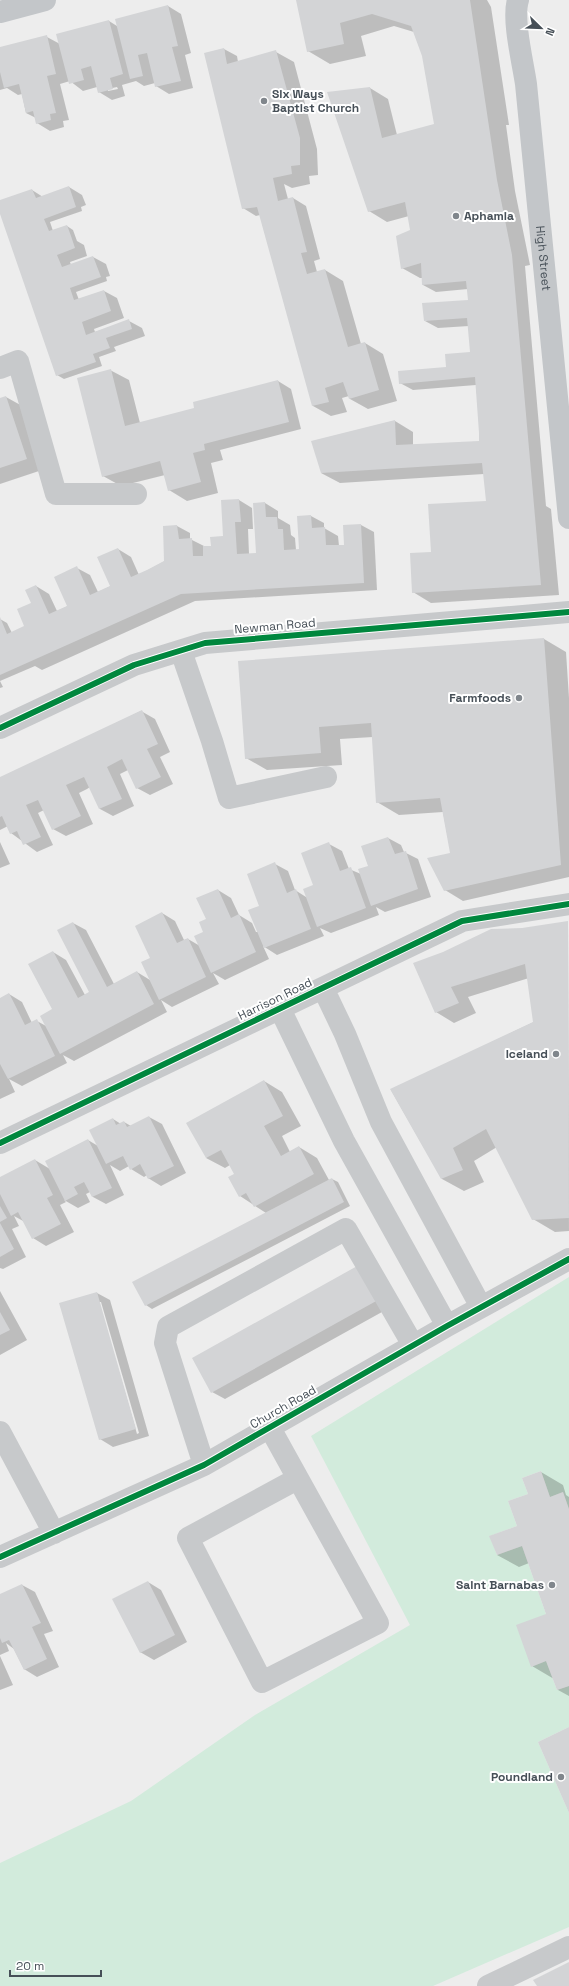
<svg xmlns="http://www.w3.org/2000/svg" width="569" height="1986" viewBox="0 0 569 1986" font-family="'Space Grotesk',sans-serif">
<style>
.green{fill:#d2ebdc}
.shadow{fill:#0003;fill-rule:evenodd}
.building{fill:#d3d4d6}
.lines{fill:none;stroke-linecap:round;stroke-linejoin:round}
.minor{stroke:#c7c9cb;stroke-width:22}
.major{stroke:#c3c6c9;stroke-width:22}
.cycleway-casing{stroke:#fff;stroke-width:8}
.cycleway{stroke:#00873e;stroke-width:6}
.poi-dot{fill:#80868c;stroke:#fff;stroke-width:1.5}
.labels{text-anchor:middle;stroke-width:4;stroke-linejoin:round;paint-order:stroke}
.poi-label{font-size:12px;font-weight:bold;fill:#464f57;stroke:#fff;text-anchor:end}
.street-label{font-size:12px;fill:#464f57;stroke:#fff}
</style>
<rect width="100%" height="100%" fill="#ededed"/>
<path class="green" d="M569,1277V1509L563,1492L550,1497L541,1471L522,1478L528,1494L508,1501L517,1526L490,1536L497,1555L522,1546L546,1614L531,1667L546,1661L557,1690L569,1686V1727L538,1742L569,1813V1927L433,1986H0V1863L131,1801L255,1715L410,1625L311,1436Z"/>
<path class="shadow" d="M297,0H487L491,7L509,125H506L515,191L530,265L525,266L546,506L551,509L559,595L431,603L413,592L432,553L487,501L484,474L340,483L321,473L395,421L413,432V445L482,444L476,385L413,390L400,383L447,368L471,353L469,326L438,328L425,321L469,301L468,289L436,292L423,285V278H420L402,268L411,230L409,216L387,222L369,211L370,88L388,99L397,135L437,126L423,56L414,32L394,26L361,36L366,56L330,64L308,51Z
M168,6L181,14L191,53L185,55L193,88L169,94L156,86L155,83L144,86L136,81L122,85L125,96L112,100L99,92L97,87L83,91L70,81L60,84L69,120L63,121L64,127L50,131L37,123L36,118L26,113L22,94L18,95L7,88L0,90V48L47,37L60,44L109,21L117,26ZM117,87L118,89L108,91V89Z
M224,49L237,56L238,62L276,52L294,62L317,149L318,175L309,176L310,184L292,188L284,184L288,199L293,198L306,206L320,259L314,261L317,272L325,270L343,281L361,344L365,343L383,354L397,401L368,409L350,399L349,396L342,398L347,412L331,416L313,406L260,215L256,216L243,208Z
M69,187L82,195L86,205L81,207L82,211L50,222L53,231L67,226L73,230L77,241L84,245L87,256L70,262L71,265L93,257L106,264L110,276L106,277L107,281L76,292L79,300L104,291L117,298L124,318L94,329L95,332L129,321L142,328L145,336L114,347L116,351L99,357L102,366L64,379L57,375L0,211V202L32,190L43,197Z
M110,370L129,380L140,423L194,409L278,381L291,389L301,429L220,450L223,460L211,463L218,493L187,501L169,490L165,475L121,486L103,476Z
M6,397L24,407L45,469L0,484V399Z
M239,500L252,508L253,529H248L249,554H257L265,503L278,511V518L290,525L291,535L295,538L296,550H300L311,516L324,523V528L338,536L339,546H345L361,525L374,532L377,590L195,601L42,670L35,666L0,681L3,687L0,688V619L7,623L12,633L26,627L36,586L49,594L57,611L68,606L77,568L90,575L98,592L111,586L118,549L131,557L139,575L165,561L177,526L190,533V539L204,546L212,547L224,537Z
M544,639L566,652L569,698V877L463,901L445,890L451,854L443,812L399,815L377,802L373,737L340,739L342,765L267,770L246,758L239,662Z
M141,711L155,719L170,752L160,757L173,784L150,795L137,788L128,770L120,774L134,806L113,816L100,809L90,787L87,789L79,793L93,824L66,836L53,829L44,810L38,813L53,845L37,852L11,833L8,826L0,830V779Z
M388,838L401,845L404,852L418,859L431,897L385,912L376,907L379,915L331,933L320,928L324,936L277,955L263,946L269,959L225,980L213,973L219,984L172,1007L161,1000L167,1012L74,1061L63,1055L67,1063L22,1086L9,1079L15,1092L0,1099V999L9,994L22,1002L32,1023L37,1021L46,1026L53,1010V952L66,960L85,995L90,992L73,923L86,930L114,984L137,972L150,980L151,958L162,913L175,921L184,940L188,939L200,946L218,890L231,898L239,915L252,923L256,932H258L261,907L275,864L288,871L295,890L306,897L314,886L329,844L342,851L349,869L361,874L369,866Z
M0,842L10,864L0,868Z
M568,922L569,1231L555,1232L533,1219L497,1147L474,1161L484,1182L464,1191L442,1179L391,1090L534,1022L529,978L468,997L476,1013L454,1023L436,1012L414,964L523,929Z
M264,1081L282,1092L301,1126L282,1136L290,1152L299,1147L317,1158L329,1180L332,1179L338,1182L350,1206L152,1309L146,1305L266,1213L240,1196L235,1174L230,1165L225,1168L206,1158Z
M149,1117L162,1124L186,1173L161,1186L148,1178L147,1175L144,1177L131,1169L129,1166L120,1171L110,1165L124,1195L106,1204L93,1197L90,1192L86,1194L90,1202L78,1208L64,1200L66,1202L60,1205L74,1232L46,1246L33,1238L25,1222L14,1216L19,1226L12,1229L26,1257L3,1269L0,1268V1178L35,1160L50,1169L88,1140L98,1146L113,1119L121,1124L124,1122L131,1126Z
M359,1266L391,1307L225,1399L212,1392Z
M0,1291L27,1340L0,1355Z
M97,1293L110,1300L149,1436L113,1447L100,1439ZM99,1302H101L139,1433L137,1434Z
M541,1472L563,1485L566,1495L569,1497V1696L558,1690L554,1679L532,1666L547,1615L529,1563L519,1567L497,1555L518,1527L529,1495Z
M148,1582L161,1590L187,1642L154,1660L140,1652Z
M22,1585L35,1592L53,1631L44,1634L59,1667L37,1677L24,1669L14,1649L6,1643L9,1651L0,1655V1595Z
M0,1656L13,1685L0,1690Z"/>
<path class="building" d="M296,0H470L497,180L512,255L541,585L412,593L410,553L431,552L428,504L486,501L482,463L321,473L311,441L395,420L396,445L479,441V433L475,377L399,384L398,371L446,367L445,354L470,352L467,318L424,321L422,303L468,300L466,281L422,285L421,263L401,269L396,236L410,230L405,202L368,212L327,92L370,87L382,138L434,124L422,56L411,26L372,14L340,23L344,44L307,52Z
M168,5L178,46L172,47L181,81L155,87L147,53L138,55L143,76L130,79L115,19Z
M109,20L123,74L110,78L113,89L98,93L91,66L81,69L84,80L69,84L56,34Z
M47,35L56,74L47,76L56,113L50,114L51,120L36,124L33,111L26,113L19,84L4,88L0,72V47Z
M224,48L227,64L276,50L300,138V165L291,166L292,174L273,178L278,201L293,197L307,252L301,253L307,274L325,269L348,347L365,342L379,390L349,399L343,382L325,388L329,402L312,406L257,207L242,209L204,53Z
M69,186L76,207L44,219L49,231L67,225L71,236L75,248L57,255L62,267L93,256L101,277L70,288L74,300L104,290L111,311L82,322L86,335L129,319L132,329L106,338L110,348L93,354L96,362L56,376L0,214V200L32,189L36,198Z
M111,369L125,426L194,408L193,402L278,380L289,422L204,444L205,450L193,453L201,482L168,491L160,461L102,477L77,378Z
M6,396L27,459L0,468V398Z
M239,499L241,522H235L237,554L256,553L253,503L265,502L266,517H277L278,529H283L284,550L299,549L297,516L311,515L312,528L325,527L326,545H344L343,525L361,524L364,583L181,594L0,675V617L7,634L24,626L17,609L31,603L25,590L36,585L49,614L67,606L54,577L77,566L90,595L110,586L97,557L118,548L131,577L147,570L164,561L163,526L177,525L179,539L192,538L193,556H203V546H211L210,537L223,536L221,500Z
M544,638L561,865L444,891L427,858L450,853L440,798L376,803L371,723L319,727L321,753L245,759L238,661Z
M142,710L158,744L147,749L161,777L136,789L122,759L107,767L122,799L99,809L84,777L66,785L81,816L52,830L38,800L26,805L41,837L23,845L17,831L10,834L2,816L0,817V777Z
M388,837L395,854L406,851L418,889L371,906L358,869L368,866L361,846Z
M329,842L340,871L351,867L366,908L317,927L303,889L313,885L301,853Z
M275,862L287,893L296,889L311,929L264,948L248,910L259,906L247,874Z
M218,889L231,918L239,914L256,952L211,973L194,936L203,932L199,922L206,919L196,898Z
M162,912L177,943L188,938L206,977L159,1000L141,962L150,958L135,926Z
M568,921L569,1218L532,1220L486,1129L453,1148L463,1170L441,1179L390,1089L533,1022L525,964L451,987L459,1003L435,1013L413,963L443,952L491,929L522,928Z
M73,922L107,987L137,971L154,1004L60,1054L40,1016L52,1009L28,964L53,951L78,998L89,992L57,930Z
M9,993L25,1025L37,1019L55,1056L8,1079L0,1064V998Z
M264,1080L283,1116L264,1126L281,1156L299,1146L314,1174L254,1207L246,1193L239,1197L228,1177L234,1174L221,1150L206,1158L186,1123Z
M149,1116L174,1166L148,1179L140,1164L130,1170L123,1156L106,1164L89,1130L113,1118L116,1125L124,1121L127,1127Z
M88,1139L112,1188L92,1197L84,1182L74,1187L78,1194L65,1201L45,1161Z
M35,1159L53,1195L47,1198L61,1224L32,1239L18,1212L11,1216L0,1194V1177Z
M332,1178L344,1202L145,1306L132,1282Z
M0,1206L7,1218L0,1222Z
M0,1223L14,1249L0,1257Z
M359,1265L378,1300L211,1393L192,1358Z
M97,1292L136,1429L99,1440L59,1303Z
M0,1312L10,1330L0,1335Z
M541,1471L550,1497L563,1492L569,1509V1686L557,1690L546,1661L531,1667L516,1625L546,1614L522,1546L497,1555L489,1536L517,1526L508,1501L528,1494L522,1478Z
M148,1581L175,1635L140,1653L112,1599Z
M22,1584L41,1623L32,1627L47,1659L24,1670L9,1640L2,1643L0,1638V1594Z
M569,1727V1813L538,1742Z
M569,1962V1986H537L533,1980Z"/>
<g class="lines">
<path class="minor" d="M0,368L18,361L56,494H136
M181,651L212,741L229,798L326,777
M0,728L134,665L205,643L569,612
M323,988L345,1034L381,1122L481,1307
M280,1009L344,1141L447,1326
M0,1143L462,921L569,904
M270,1428L378,1623L262,1682L188,1538L297,1479
M0,1432L54,1533
M204,1465L165,1343L168,1327L346,1229L413,1345
M0,1557L204,1465L447,1326L569,1259
M488,1986L569,1947"/>
<g class="major">
<path id="s1" d="M518,0C512,19 523,63 526,84L569,518"/>
<path d="M0,12L45,0"/>
</g>
<defs>
<path id="cycleway" d="M0,728L134,665L205,643L569,612
M0,1143L462,921L569,904
M0,1557L204,1465L447,1326L569,1259"/>
</defs>
<use href="#cycleway" class="cycleway-casing"/>
<use href="#cycleway" class="cycleway"/>
</g>
<g class="poi-dot">
<circle cx="264" cy="101" r="4"/>
<circle cx="456" cy="216" r="4"/>
<circle cx="519" cy="698" r="4"/>
<circle cx="556" cy="1054" r="4"/>
<circle cx="552" cy="1585" r="4"/>
<circle cx="561" cy="1777" r="4"/>
</g>
<g class="labels">
<g class="poi-label">
<text x="272" y="98" text-anchor="start">Six Ways<tspan x="272" dy="14">Baptist Church</tspan></text>
<text x="464" y="220" text-anchor="start">Aphamia</text>
<text x="511" y="702">Farmfoods</text>
<text x="548" y="1058">Iceland</text>
<text x="544" y="1589">Saint Barnabas</text>
<text x="553" y="1781">Poundland</text>
</g>
<g class="street-label">
<text dy="4" stroke="none"><textPath href="#s1" startOffset="260">High Street</textPath></text>
<text transform="translate(275 626) rotate(-5)" y="4">Newman Road</text>
<text transform="translate(275 999) rotate(-26)" y="4">Harrison Road</text>
<text transform="translate(283 1407) rotate(-30)" y="4">Church Road</text>
</g>
</g>
<g transform="translate(541 28) rotate(113)" stroke="#ffffff" stroke-width="3" paint-order="stroke">
<path d="M0-3L7 15L0 10L-7 15Z" fill="#464f57"/>
<text y="-6" font-size="11" font-weight="bold" text-anchor="middle" fill="#464f57">N</text>
</g>
<path d="M10 1970v6h91v-6" fill="none" stroke="#464f57" stroke-width="2"/>
<text x="16" y="1970" font-size="12" fill="#464f57" stroke="#ffffff" stroke-width="3" paint-order="stroke">20 m</text>
</svg>
